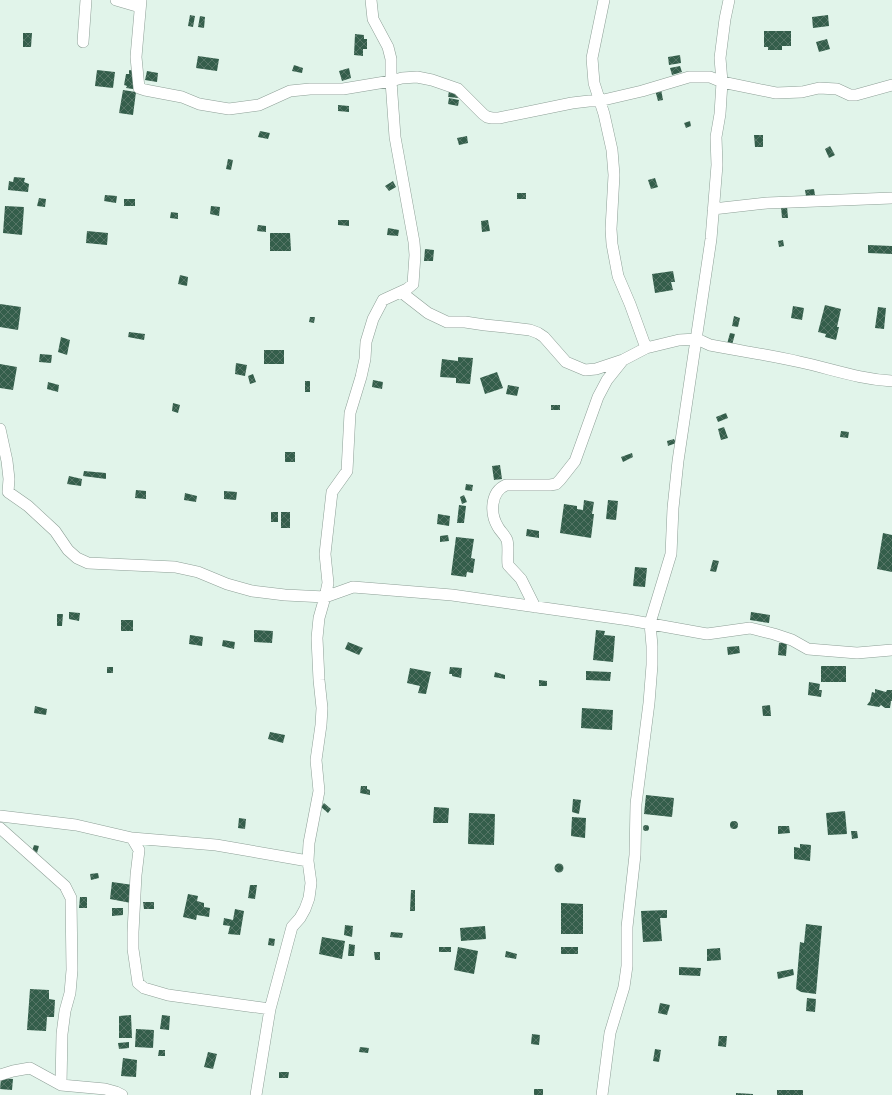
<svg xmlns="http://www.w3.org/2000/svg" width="892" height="1095" viewBox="0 0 892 1095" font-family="Ubuntu,sans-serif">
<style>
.building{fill:url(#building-cross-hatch)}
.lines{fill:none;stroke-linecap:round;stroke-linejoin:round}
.minor-casing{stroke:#8d9f96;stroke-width:12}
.minor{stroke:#fff;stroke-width:11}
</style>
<defs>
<pattern id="building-cross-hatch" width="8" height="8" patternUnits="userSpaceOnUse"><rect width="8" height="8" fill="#345e4b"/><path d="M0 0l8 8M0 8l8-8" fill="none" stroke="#557566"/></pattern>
</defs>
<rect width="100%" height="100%" fill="#e1f4ea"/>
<path class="building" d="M190,15L195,16L193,27L188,26Z
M828,15L829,26L813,28L812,17Z
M200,16L205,17L204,28L198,27Z
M764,31H791V46H782V50H768V47H764Z
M23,33H32L31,47H23Z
M355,34L364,35V39H367V49H363V56L354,55Z
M827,39L830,49L819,52L816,42Z
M680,55L681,63L669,65L668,57Z
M198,56L219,59L217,71L196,68Z
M294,65L303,68L302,73L292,71Z
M680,66L682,72L672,75L670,68Z
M349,68L351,78L342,81L339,71Z
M97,70L115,72L113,88L95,86Z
M129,70L137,71L133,89L126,88L127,86L124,85L126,74H129Z
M147,71L158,73L157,82L145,80Z
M661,89L663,100L658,101L655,90Z
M123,90L136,92L133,115L119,113Z
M449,91L459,92L458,98L448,97Z
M449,98L459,100L458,106L448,104Z
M338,105L349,106V112L338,111Z
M690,121L691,126L686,128L684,123Z
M260,131L270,133L268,139L258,137Z
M754,135H763V147H755Z
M467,136L468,143L459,145L457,138Z
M830,146L835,155L829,158L825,149Z
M228,159L233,160L231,170L226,169Z
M14,177L25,178L24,182L29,184L28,192L8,190L9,181L13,182Z
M655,178L658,187L651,189L648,180Z
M393,181L396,187L389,191L385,186Z
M814,189L815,195L806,196L805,190Z
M517,193H526V199H517Z
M105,195L117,196L116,203L104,201Z
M39,198L46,199L45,207L37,206Z
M124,199H135V206H124Z
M5,206L24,207L22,235L3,233Z
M211,206L220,207L219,216L210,214Z
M787,206L788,218H782L781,207Z
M171,212L178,213V219L170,218Z
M338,220H349V226L338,225Z
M488,220L490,231L482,232L481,221Z
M258,225L266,226V232L257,231Z
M388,228L399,230L398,236L387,235Z
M87,231L108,233L107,245L86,243Z
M270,233H290L291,251H270Z
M783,240L784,246L779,247L778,241Z
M868,245L892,246V254L868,253Z
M425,249L434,250L433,261H424Z
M673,271L675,282H671L673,290L655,293L652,274Z
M180,275L188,277L187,286L178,284Z
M0,304L21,307L18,330L0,327Z
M825,305L841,309L837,327H839L836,340L825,337L826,334L818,332Z
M793,306L804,308L802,320L791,318Z
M878,307L886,308L884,329L875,328Z
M734,316L740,318L738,327L732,326Z
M310,317H315L314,323L309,322Z
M129,332L145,334L144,340L128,337Z
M730,333L735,334L732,345L727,344Z
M61,337L70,340L67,355L58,352Z
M264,350H284V364H264Z
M40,354L52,355L51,363L39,362Z
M458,357L473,358L470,384L456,383V378L440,377L442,359L458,361Z
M236,363L247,365L245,376L235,374Z
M0,364L17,367L13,390L0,388Z
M497,372L503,388L485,394L480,378Z
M253,374L256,382L250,384L248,376Z
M373,380L383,382L382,389L372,387Z
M305,381H310V392H305Z
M48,382L59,385L58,392L47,389Z
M508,385L519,387L517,396L506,394Z
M173,403L180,405L178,413L172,411Z
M551,405H560V410H551Z
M726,413L728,418L718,422L716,417Z
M724,427L728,438L721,440L718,429Z
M841,431L849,432L848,438L840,437Z
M674,439L676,443L668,446L667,441Z
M285,452H295V462H285Z
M632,453L633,457L623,462L621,457Z
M500,465L502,479L494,480L492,466Z
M84,471L106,473V479L83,476Z
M69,476L82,479L81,486L67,484Z
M466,484L473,485L472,491L465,490Z
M136,490L146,491V499L135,498Z
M224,491L237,492L236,500L224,499Z
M185,493L197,496L196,502L184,500Z
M464,495L467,502L462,504L460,497Z
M584,500L594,502L592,514H594L591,538L560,533L564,504L577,506V509L583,510Z
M608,500L618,501L616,520L606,519Z
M459,505L466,506L464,523H457Z
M271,512H278V522H271Z
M281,512H290V528H281Z
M438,514L450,516L449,526L437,524Z
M527,529L539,531V538L526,536Z
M883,533L892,535V572L877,569Z
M448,535L449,541L440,542V536Z
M456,537L474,539L471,558L475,559L473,573L467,572L466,577L451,575Z
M713,560L719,561L716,572L710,571Z
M635,567L647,568L645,587L633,586Z
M69,612L80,613L79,621L69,619Z
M751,612L770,615L769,623L750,620Z
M57,614H63L62,626H57Z
M121,620H133V631H121Z
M254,630L273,631L272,643L254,642Z
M596,630L605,631L604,635L615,636L613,662L593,660Z
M190,635L203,637L202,646L189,644Z
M223,640L235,642L234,649L222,646Z
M348,642L363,648L359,655L345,649Z
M779,643H787L786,656L778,655Z
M739,646L740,653L728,655L727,647Z
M821,666H846V682H821Z
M107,667H113V673H107Z
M450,667L462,668L461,678L452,676V674H449Z
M410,668L431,672L426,694L418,693L420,686L407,683Z
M586,671L611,672L610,681L586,680Z
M495,672L505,675V679L494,677Z
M539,680L547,681V686H539Z
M809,682L820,684L819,690H822L821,697L808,695Z
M875,689L886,692L887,690H892V701H891L890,708H885L881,705L879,707L867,705L870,701L872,692L875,693Z
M770,705L771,716H763L762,706Z
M35,706L47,709L46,715L34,713Z
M582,708L613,710L612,730L581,728Z
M270,732L285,735L283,743L268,739Z
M361,786H367V789L370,790V795L360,793Z
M646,795L674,798L672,817L644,814Z
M573,799L581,800L579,814L572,812Z
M324,803L331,809L328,813L321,807Z
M434,807L449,808L448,823H433Z
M845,811L847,834L828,835L826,813Z
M469,813L495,814L494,845L468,844Z
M572,817L586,818L585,838L571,836Z
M239,818L246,819L245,829L238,828Z
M730 825a4 4 0 1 1 8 0a4 4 0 1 1-8 0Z
M643 828a3 3 0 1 1 6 0a3 3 0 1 1-6 0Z
M778,826H789L790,833L778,834Z
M851,831H857L858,838L852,839Z
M800,844L811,845L810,861L794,859V847L800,848Z
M34,845L39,846L37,853L32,851Z
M554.5 868a4.5 4.5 0 1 1 9 0a4.5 4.5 0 1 1-9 0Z
M98,873L99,878L91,880L90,874Z
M112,882L133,885L131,903L110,899Z
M250,885H257L255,899L248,898Z
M411,890H415V911H410Z
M188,894L198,896L197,901L204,903V907L210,908L209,917L197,915L196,920L183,917Z
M80,897H87V908H79Z
M143,902H154V909H144Z
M561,903L583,904V934H561Z
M112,908H123V915L112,916Z
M235,909L244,911L240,935L228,934L230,926L223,925L224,918L233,920Z
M667,910V918H660L662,941L643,942L641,911Z
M806,924L822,926L816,994L801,992L796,989L800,942L804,943Z
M345,925L353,926L352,937L344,935Z
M485,926L486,939L461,941L460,928Z
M391,932L403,933L402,938L390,937Z
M322,937L345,941L342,959L319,954Z
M269,938L275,939L274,946L268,945Z
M349,944L355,945L354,956H348Z
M439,947H451V952H439Z
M458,947L478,951L474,974L454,970Z
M561,947H578V954H561Z
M720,948L721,960L707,961V949Z
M506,951L517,954L516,959L505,957Z
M374,952H380V960H375Z
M679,967L701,968L700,976L679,975Z
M793,969L794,975L778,979L777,972Z
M30,989L49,990V999L55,1000L54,1017H47L46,1031L27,1030Z
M807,998L816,999L815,1012L806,1011Z
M660,1003L670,1005L667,1015L658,1013Z
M131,1015L132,1038H119V1016Z
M162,1015L170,1016L169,1030L160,1029Z
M136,1029L154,1030L153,1048L135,1047Z
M532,1034L540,1035L539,1045L531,1044Z
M719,1036H727L726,1047L718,1046Z
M129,1042V1048L119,1049L118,1043Z
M360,1047L369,1048L368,1053L359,1052Z
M655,1049L661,1050L659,1062L653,1061Z
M159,1050H165V1056H158Z
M208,1052L217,1054L213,1069L204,1067Z
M123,1058L137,1060L136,1077L121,1076Z
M279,1072H289L288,1078H279Z
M1,1078L13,1079L12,1090L0,1089Z
M534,1089H543V1095H534Z
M777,1090H803V1095H777Z
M736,1093L753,1094V1095H736Z"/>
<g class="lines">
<defs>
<path id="minor" d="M116,0L140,7
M141,0L136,57L139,88L145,90L182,97L199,104L229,109L259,105L290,91L310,89H343L391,81L402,78L417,77L432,80L458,89L483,114L487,117L492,118H499L572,103L589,101H599L642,91L689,77H710L722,82L776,93L802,92L819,88L837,89L850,95H856L892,85
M604,0L592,58L594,83L604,114L612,150L614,175L611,229L612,244L618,276L630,304L646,348L679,340L697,339L710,345C740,351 770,355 800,362C832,369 859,379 892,381
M83,42L86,0
M713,209L767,203L892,198
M401,292L428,313L447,322H465L485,325L505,327L530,330L538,333L544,337L566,362L585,370L596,369L623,360
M0,429L7,461L9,479L8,492L28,506L55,531L68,550L77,558L88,563L175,567L198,572L227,584L252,591L285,595L325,597L353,587L378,589L452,595L629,620L707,634L750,628L774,634L792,640L808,649L857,653L892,650
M535,607L521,579L508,565C507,558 509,547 507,540C505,535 500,531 498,527C490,514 490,492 506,485H550L556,484L560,480L575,461L598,397L607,380L623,360L646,348
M0,816L76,825L132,838L139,850L136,875L133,932V949L138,983L144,988L168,995L270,1009
M0,828L65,886L71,898L72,970L70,993L65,1011L62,1034L61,1085
M132,838L216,845L308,861
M0,1075L13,1071L30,1068L61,1085L105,1089L116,1092L122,1095
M256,1095L270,1009L292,927L300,918L305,909L309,898L311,883L308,861L309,843L319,791L316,760L321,725L322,708L319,680L317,638L319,618L325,597L328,583L325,554L332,492L347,471L350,413L361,377L365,359L366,342L373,319L383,300L407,289L413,284L415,255L414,242L395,137L391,81V59L388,47L373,19L371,0
M602,1095L610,1033L624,987L627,966V927L635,855L636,804L649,703L652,665V646L650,623L671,554L673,508L678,461L711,239L717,165L716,137L720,114L722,82L720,58L725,19L729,0"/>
</defs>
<use href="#minor" class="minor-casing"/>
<use href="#minor" class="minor"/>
</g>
</svg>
